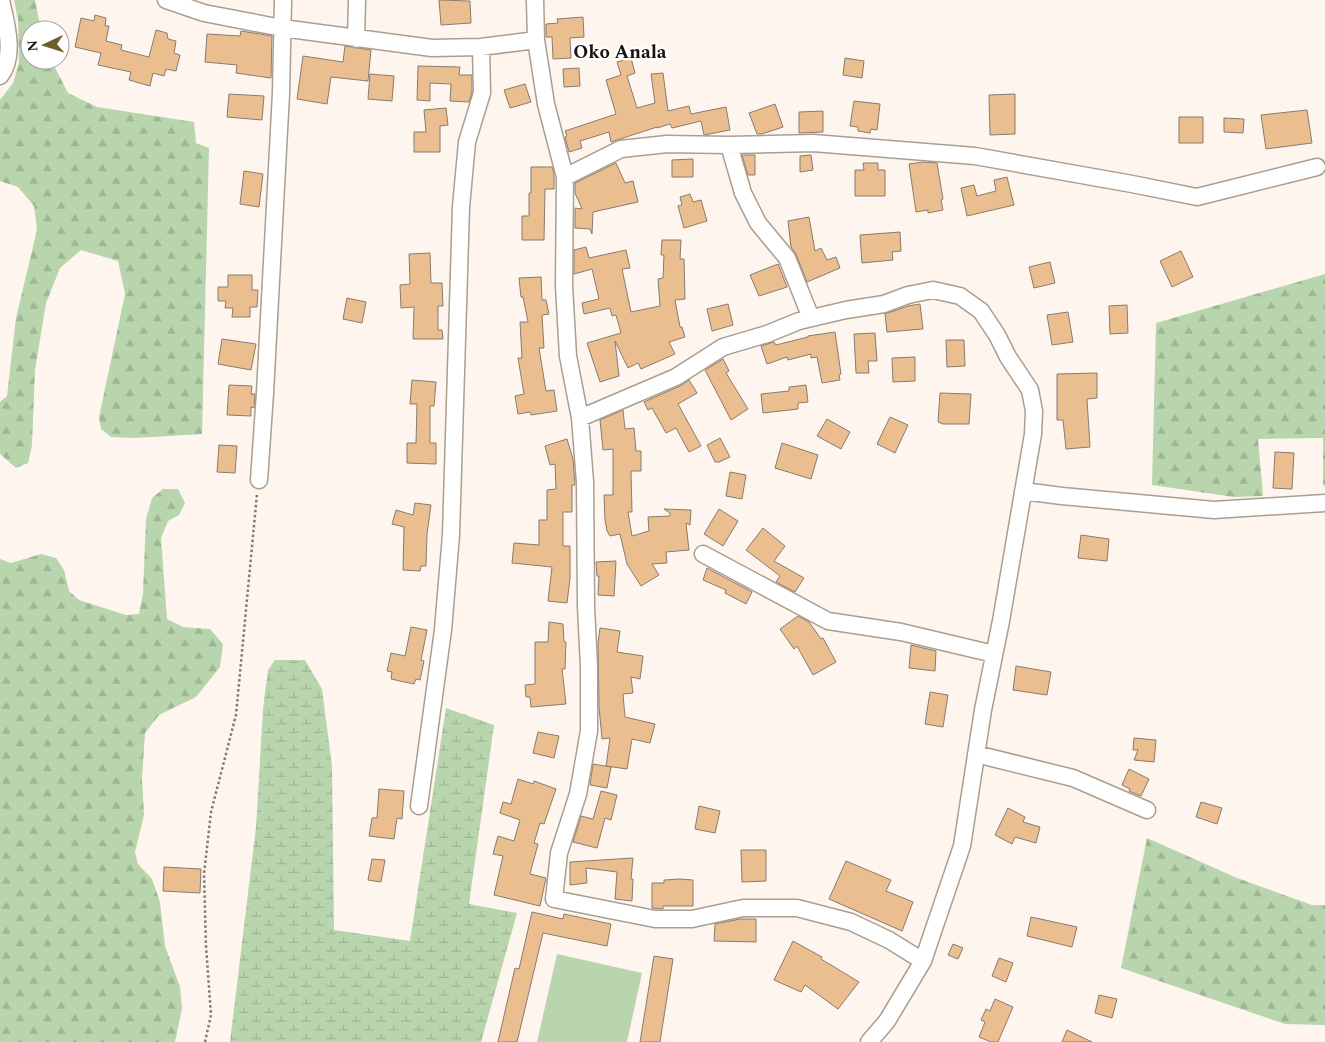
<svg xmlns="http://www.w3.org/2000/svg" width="1325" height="1042" viewBox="0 0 1325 1042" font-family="Spectral,serif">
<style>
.forest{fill:url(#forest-firs)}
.wetland{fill:url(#wetland-marsh)}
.pitch{fill:#b8d5ae}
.building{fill:#ebbe8f;stroke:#887b6f}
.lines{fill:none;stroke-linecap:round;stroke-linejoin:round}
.minor-casing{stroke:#ab9e90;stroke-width:19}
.path{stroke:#7f7a73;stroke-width:2.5;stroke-dasharray:2.5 2.5;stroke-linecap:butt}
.minor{stroke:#fff;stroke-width:16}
.labels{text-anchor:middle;stroke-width:4.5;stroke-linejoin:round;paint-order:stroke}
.quarter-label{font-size:19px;font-weight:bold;fill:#17130e;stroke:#fff}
</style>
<defs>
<pattern id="forest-firs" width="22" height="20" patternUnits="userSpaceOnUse" patternTransform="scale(1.25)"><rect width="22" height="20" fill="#b8d5ae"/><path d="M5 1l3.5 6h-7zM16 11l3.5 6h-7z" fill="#9db694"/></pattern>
<pattern id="wetland-marsh" width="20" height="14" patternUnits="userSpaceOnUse" patternTransform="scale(1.25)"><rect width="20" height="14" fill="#b8d5ae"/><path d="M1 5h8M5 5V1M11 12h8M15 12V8" fill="none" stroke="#9db694"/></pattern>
</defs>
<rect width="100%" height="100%" fill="#fef6ee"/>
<path class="forest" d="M14,0H35L41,30H30V60H51L68,93L97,107L194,122L196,143L209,148L202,434L135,438L111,437L101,429L99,417L125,294L118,261L81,250L60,268L46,303L35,370L32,445L28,463L16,468L0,454V402L7,396L16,318L37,230L34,206L18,187L0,181V100L13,83L19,63L18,20Z
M1325,274V485L1323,486V438L1258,439L1263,496L1234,497L1152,485L1156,323Z
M163,489H178L185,503L179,515L168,521L161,538L167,619L183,627L210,629L223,644L220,667L196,697L159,715L145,733L142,778L144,815L135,852L138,864L152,879L160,902L165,946L180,987L182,1008L175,1042H0V559L11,563L41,554L56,558L64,570L69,591L79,600L126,615L139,614L143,593L146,519L152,498Z
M1147,838L1237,878L1312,905H1325V1025L1285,1024L1121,968Z"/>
<path class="wetland" d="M275,660H305L322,689L332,766L334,930L410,941L446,708L494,725L469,904L517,913L481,1042H230L256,827L263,709L268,670Z"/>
<path class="pitch" d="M557,954L642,973L627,1042H537Z"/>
<path class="building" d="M439,0L470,1L471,23L441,25Z
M95,15L106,18L105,26H109L106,41L122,45L121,50L149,57L156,30L167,33L168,39L176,41L174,53L180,55L176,71L166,69L164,76L153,73L150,86L129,80L131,72L98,65L101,53L75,47L81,18L94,21Z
M583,17L584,37L570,38L571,58L553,59L552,37H546V24L558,23L557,19Z
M241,31L272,36L271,78L236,73L237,65L205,62L207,34L240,36Z
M345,46L371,50L368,81L331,77L327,104L297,99L303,56L343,62Z
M631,58L635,73L627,76L637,108L655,103L651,74L663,73L668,111L689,106L691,114L726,107L730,130L704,135L701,121L672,128L670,124L657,128V127L611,142L609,132L580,141L582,148L569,152L565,137L567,136L565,131L616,114L606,80L621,75L617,62Z
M845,58L864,61L862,78L843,75Z
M418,66L460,67L459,75H472V92L469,102L450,101L451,84L430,83V101L417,100Z
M579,68L580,86L564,87L563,69Z
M370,74L394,76L392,101L368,99Z
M525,84L531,102L510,108L504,90Z
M229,94L264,96L262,120L227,117Z
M1015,94V134L990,135L989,95Z
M854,101L880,104L877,130L871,129L870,133L858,131V127L850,126Z
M775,104L783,127L762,134H757L749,113Z
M446,108L448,125L440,126V152H414V132H426L424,110Z
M1307,110L1312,143L1266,149L1261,115Z
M823,111V132L799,133V112Z
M1179,117H1203V143H1179Z
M1224,118L1244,119L1243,133L1224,132Z
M742,155H755V175H748Z
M811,155L813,170L800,172V156Z
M693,159V177H672V160Z
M923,162L937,163L943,199L941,200L943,210L928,213V210L916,212L909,164Z
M616,163L625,183L633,181L638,202L593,212L592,234L590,229L575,228V208L582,209L575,193V183Z
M863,163H878V170H885V196H855V170H864Z
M531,167H552L554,173V189H545L544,240H522V216H529V193H531Z
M244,171L263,174L259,207L240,204Z
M1007,177L1014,205L967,216L961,188L974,185L977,196L996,191L994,180Z
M690,194L693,202L701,200L707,221L684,228L678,206L682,205L680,197Z
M809,217L815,251L821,248L827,260L836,257L840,268L807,282L796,254L791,247L788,221Z
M900,232L901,251L892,252L893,260L862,263L860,235Z
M662,240H681L680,259H684L685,299L675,300L680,327H682L685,337L669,342L675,354L641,369L638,363L628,368L615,341L619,376L600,382L587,343L621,333L616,315L612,316L610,308L584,314L582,303L599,299L592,269L574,274V250L586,247L589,258L626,250L630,268L622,269L631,312L660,306L658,279L663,278L664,255H661Z
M1181,251L1193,277L1172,287L1160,261Z
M430,253L431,283H442L443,306H438V330H442L443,339H413L414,307L401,308L400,285L410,284L409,254Z
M1050,262L1055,283L1034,288L1029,267Z
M778,264L787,287L759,296L750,275Z
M228,275H252V290H258L257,307H250V317H232L233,308H225L226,301H218V287H228Z
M541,277L542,300H546L549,314L542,315L544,348H539L546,391L554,390L557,411L531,415L530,412L518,414L515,396L524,394L518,358H522L520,322H528L523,297H521L519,278Z
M347,298L366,302L362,323L343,319Z
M728,304L733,325L712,331L707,309Z
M920,304L923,329L887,332L885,314L908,306Z
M1127,305L1128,333L1110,334L1109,306Z
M1068,312L1073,342L1052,345L1047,315Z
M835,332L841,374L839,375L840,380L822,383L817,357L811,358V354L788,360L787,357L767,364L761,346L774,342L776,345L808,337V336Z
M875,333L877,361H868L869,373H856L854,334Z
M222,339L256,344L251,370L218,364Z
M946,340H964L965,366L947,367Z
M915,357V381L893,382L892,358Z
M723,359L729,371L726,373L748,409L731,420L705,370Z
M1097,373V398L1087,399L1090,447L1066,449L1063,420H1057V374Z
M412,380L436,382L434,406H430V443H436V464L407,463V443H416L417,404H410Z
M689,380L697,393L678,404L701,446L689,452L676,428L666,433L652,408L648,410L644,402L680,386Z
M229,385L252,386L251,394H255L254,408L251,407V416L227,415Z
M806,385L808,402L798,403V409L763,413L761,394L789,391V387Z
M940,393L971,394L969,424H943L938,422Z
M623,410L625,429L634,428L636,451H641V471H631L632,512H628L632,536L649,531L648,517L670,516V513L664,509L691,510L690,525L686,523L689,550L666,552L667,563L652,564L659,575L641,586L627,564L620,534L610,536L607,531L605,520L604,495H613V449L603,450L600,420Z
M890,417L908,425L895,453L877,444Z
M827,419L850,432L841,449L817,436Z
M720,438L730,457L719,462H715L707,445Z
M567,439L573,459L575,485H572V512H563V546H570V578L567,603L548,601L552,567L512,563L514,543L539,545V520H547V490L556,489L555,464L550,465L545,446Z
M782,443L818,455L811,479L775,468Z
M219,445L237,446L235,473L217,472Z
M1275,452L1294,453L1292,489L1273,488Z
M730,472L746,475L742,499L726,496Z
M415,503L431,505L427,534L426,566H421L420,571L403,570L404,527L392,524L396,510L413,515Z
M719,509L738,521L723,546L704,534Z
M763,528L785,546L774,561L804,578L795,592L776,582L780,576L746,550Z
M1081,535L1109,539L1107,561L1078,558Z
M616,561L614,596L598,595L599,576H597L596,562Z
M707,568L752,592L746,604L725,593L726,590L703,580Z
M798,616L809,622L821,639L823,638L836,662L813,675L797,646L794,649L780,629Z
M549,622L563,624L564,642H566L565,669H562L566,704L531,707L530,697H526L525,685L535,684V642H548Z
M411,627L427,630L421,660L424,661L420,680L416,679L414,684L391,679L392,672L387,671L391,653L405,656Z
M600,628L620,631L617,652L643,656L640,679L631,677L633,693L623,694L625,717L655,724L650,743L632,739L627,769L606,766L610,738L602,739L599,707L598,643Z
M911,645L936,651L935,671L909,668Z
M1016,666L1051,672L1047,695L1013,690Z
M930,692L948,695L943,727L925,724Z
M538,732L559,736L554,758L533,753Z
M1134,738L1156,740L1154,762L1134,760L1138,750H1133Z
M593,764L611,767L607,788L590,785Z
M1129,769L1149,779L1141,796L1129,791L1130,789L1122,785Z
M518,779L533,784L534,781L556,789L544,824L540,823L534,843L538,844L530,874L546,878L540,906L494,895L503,856L493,854L498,836L514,841L520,820L500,813L503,802L511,804Z
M379,789L404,791L402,819L397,818L394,839L369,836L372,818H377Z
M601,791L617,795L611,820L605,818L597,848L573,842L581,816L593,819Z
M1201,802L1222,808L1217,824L1196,817Z
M699,806L720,811L715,833L695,829Z
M1008,808L1025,817L1023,822L1040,827L1036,843L1015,837L1012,844L995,835Z
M741,850H766V881L742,882Z
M633,858L631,879H633L632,901L615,899L617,872L586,868L587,883L570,885V862Z
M372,859L385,860L381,882L368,880Z
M846,861L891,880L886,891L913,902L902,931L829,899Z
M164,867L201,869L200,893L163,891Z
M680,879L693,880V906H663V909L652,908V883H664V880Z
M532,912L563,919L564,914L611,924L607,946L543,933L517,1042H498L515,968L519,969Z
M1031,917L1077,927L1072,947L1027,936Z
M740,919H756V942L714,941L715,924Z
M793,941L822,957L821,959L859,982L838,1009L805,985L801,992L774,980Z
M953,944L963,948L958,959L948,955Z
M654,956L673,959L660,1042H640Z
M999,958L1013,963L1006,982L992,976Z
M1099,995L1117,999L1112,1018L1095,1013Z
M995,999L1013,1007L998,1042H991L979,1037L985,1022L981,1020L986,1009L990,1011Z
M1067,1030L1092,1042H1062Z"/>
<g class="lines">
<defs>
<path id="minor" d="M166,0L204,13L282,28L432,48L481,47L536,40
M535,0L536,40L546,104L565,177L564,286L568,356L580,418L585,482L586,606L589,667V731L578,794L559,853L554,899L655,919H692L743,908H797L851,922L889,940L923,961
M356,39L357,0
M0,76C16,56 6,23 1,0
M729,145L743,193L758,223L787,258L811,318
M565,177L621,149L667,144L729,145L813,143L975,156L1132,184L1197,197L1317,167
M580,418L676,377L723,347L767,334L799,321L846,310L884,304L908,295L933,290L960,296L981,311L997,335L1008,357L1030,390L1034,411L1033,434L1001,621L983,710L962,846L923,961L887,1021L869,1042
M259,480L265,393L281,93L283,0
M1023,491L1062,496L1214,510L1325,503
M703,554L828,621L901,632L994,654
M976,754L1073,778L1147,810
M419,806L443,630L451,535L461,207L467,142L482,93L481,47"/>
</defs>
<use href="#minor" class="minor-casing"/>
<path class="path" d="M205,1042L211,1015L206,946L204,874L211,812L236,715L257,494"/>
<use href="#minor" class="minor"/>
</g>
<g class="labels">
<g class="quarter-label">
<text x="620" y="58">Oko Anala</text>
</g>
</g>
<g transform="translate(45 45) rotate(266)"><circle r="24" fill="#ffffff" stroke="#a2a19f"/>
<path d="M0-4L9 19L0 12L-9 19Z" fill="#6e602e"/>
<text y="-8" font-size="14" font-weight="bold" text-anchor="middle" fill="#17130e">N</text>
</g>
</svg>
